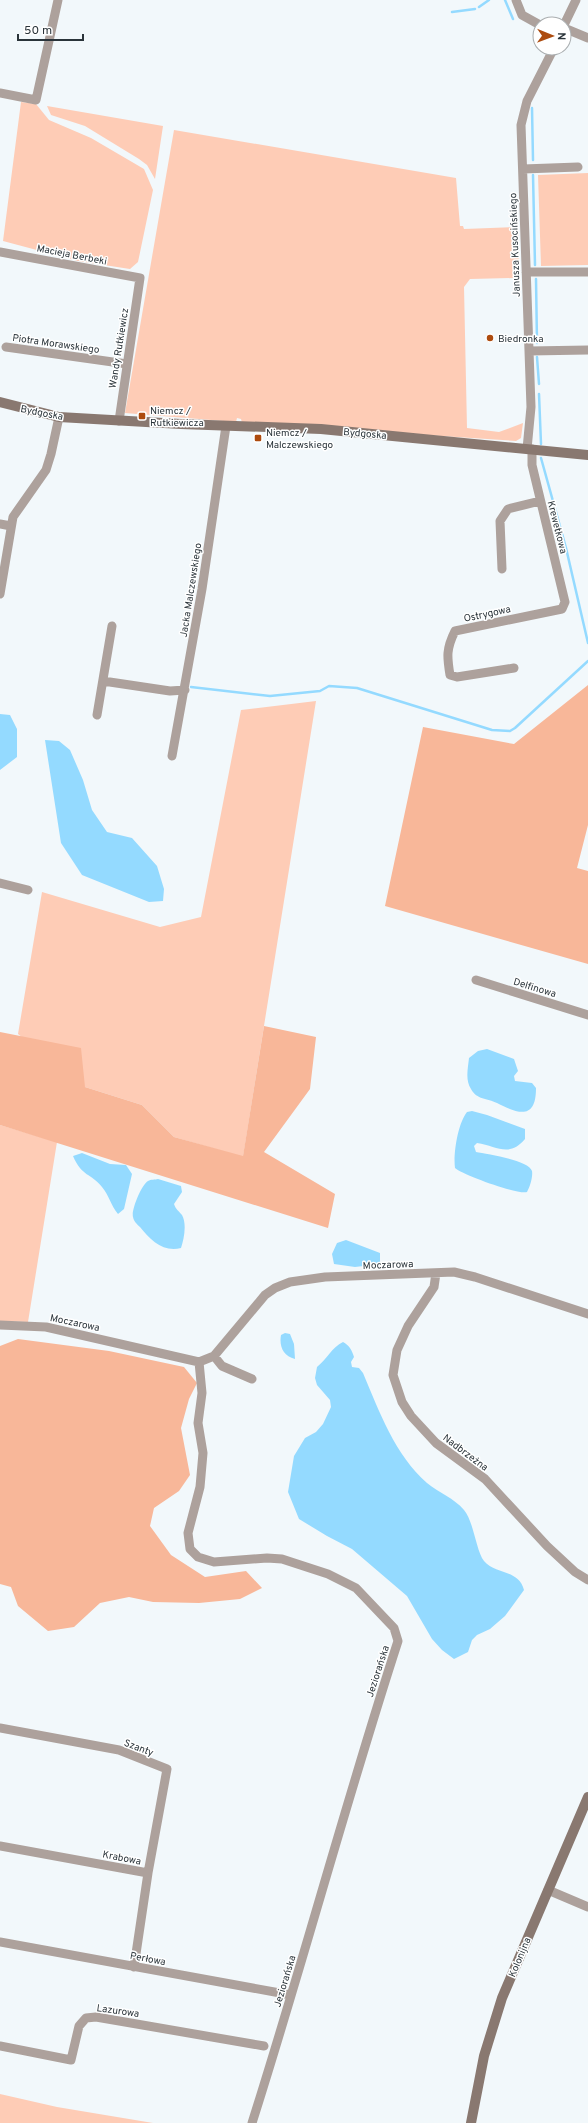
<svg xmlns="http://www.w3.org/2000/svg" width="588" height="2123" viewBox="0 0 588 2123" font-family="Overpass,sans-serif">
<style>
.green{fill:#feccb6}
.forest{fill:#f8b799}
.water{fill:#94daff}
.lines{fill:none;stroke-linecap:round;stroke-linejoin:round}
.stream{stroke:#94daff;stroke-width:2.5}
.street{stroke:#ada19c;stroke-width:9}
.secondary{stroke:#897870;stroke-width:10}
.poi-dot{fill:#ad4b0e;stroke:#fff;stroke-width:1.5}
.labels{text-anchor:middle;stroke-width:3;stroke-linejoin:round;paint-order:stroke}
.street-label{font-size:10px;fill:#2a343a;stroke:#fff}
.poi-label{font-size:10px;fill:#2a343a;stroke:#fff;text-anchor:start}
</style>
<rect width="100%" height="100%" fill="#f2f8fb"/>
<path class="green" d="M21,102L36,104L49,120L91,138L144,169L153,190L138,262L130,269L78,261L3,241Z
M47,106L163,126L155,179L147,165L139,159L85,126L51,115Z
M174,130L456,178L460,226H463L464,229L518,227L519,268L515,270L516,277L520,278V290L514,278L470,279L464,287L467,428L499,432L523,423L521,438L516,441L242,423L241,419L237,418L236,422L125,413Z
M588,173V265L541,266L538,175Z
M316,701L243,1157L174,1137L142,1105L85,1087L18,1034L42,892L160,927L201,917L241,710Z
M0,1125L57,1142L28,1322L0,1321Z
M0,2094L57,2107L153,2123H0Z"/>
<path class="forest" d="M588,685V825L577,868L588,871V964L385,906L423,727L514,744Z
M264,1026L316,1037L310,1089L264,1152L335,1194L328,1228L0,1125V1032L81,1048L85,1087L142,1105L174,1137L243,1156Z
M18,1339L109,1351L184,1367L197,1383L189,1399L181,1428L190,1475L179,1491L154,1508L150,1526L171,1555L205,1577L246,1571L262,1588L240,1599L199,1603L153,1602L129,1597L100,1603L74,1627L48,1631L18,1606L11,1587L0,1584V1346Z"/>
<path class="water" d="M0,714L10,715L17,729V757L0,770Z
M45,740L59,741L70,750L83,780L92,810L107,832L132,838L157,866L164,889L163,901L149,902L82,875L61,843Z
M487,1049L514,1059L518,1071L514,1076L515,1081L532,1083L536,1088C536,1120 519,1114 497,1103C487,1098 477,1100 471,1089C465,1080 468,1068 469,1058L478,1051Z
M472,1111L487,1115L525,1129V1139C509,1158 497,1146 477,1143L474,1146L476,1152C487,1154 529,1160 532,1171C533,1177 530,1187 527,1192C518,1195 463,1175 455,1168C453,1154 458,1123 467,1112Z
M82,1153L110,1164L126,1165L132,1174L124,1209L118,1214C111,1206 109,1195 102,1187C91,1173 82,1177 73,1156Z
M158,1179L181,1186L182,1192L174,1204C176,1210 179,1211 182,1215C187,1224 184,1239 181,1248C164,1253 150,1240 140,1227C137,1224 134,1222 133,1217C131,1210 142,1184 148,1181C151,1179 155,1180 158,1179Z
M346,1240L380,1253V1264L355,1267L334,1264L332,1254L337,1243Z
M285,1333L290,1334L294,1344L295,1359C283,1356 279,1346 281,1335Z
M343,1342C349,1345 352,1350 354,1357L351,1362L352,1367L359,1368L363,1373C379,1411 395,1455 427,1483C439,1493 454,1498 464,1510C474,1522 476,1551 484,1561C496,1575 519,1569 524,1590L505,1616L490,1629L477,1635L472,1640L468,1652L454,1659L442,1650L432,1639L407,1596L352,1549L327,1536L299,1519L288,1492L294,1456L305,1438L316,1432L323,1424L331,1407L330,1400L317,1385L315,1378L317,1367C327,1359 332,1347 343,1342Z"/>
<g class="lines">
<path class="stream" d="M505,0L513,19
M479,7L489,0
M452,12L475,9
M532,108L533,160
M533,175L535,265
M536,279L537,343
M537,357L539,384
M539,394L541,444
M541,458L566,548L588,643
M191,687L270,696L320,691L329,686L357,688L492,730L510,731L515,728L588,661"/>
<path class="street" d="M516,0L522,15L540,25
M564,25L576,0
M564,28L588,38
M0,93L36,100L58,0
M523,169L578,167
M0,252L140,278L119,421
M526,272H588
M6,347L127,364
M529,351L588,350
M527,449L531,407L521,125L527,101L554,48
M0,524L11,526
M502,569L500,521L508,509L540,501
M0,594L13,517L46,470L51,454L59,417
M514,668L457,677L450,675C447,657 446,649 455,631L562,609L565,602L532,465V449
M103,681L170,691L185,690
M97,715L112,626
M172,756L202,589L226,426
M0,883L28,890
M476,980L588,1015
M436,1273L434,1287L408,1326L397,1350L393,1375L402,1402L411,1416L436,1443L485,1479L547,1546L575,1572L588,1580
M0,1325L46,1327L199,1362L214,1356L265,1295L275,1288L290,1282L325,1277L454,1272L475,1277L588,1314
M214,1356L222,1366L252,1379
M199,1362L202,1393L198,1423L203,1453L200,1487L188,1533L190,1549L198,1557L214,1562L267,1558L282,1559L328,1574L356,1588L394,1628L398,1641C346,1801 303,1963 252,2123
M0,1728L119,1750L167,1769L148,1873
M0,1846L148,1873L134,1967
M548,1890L588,1907
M0,1942L291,1995
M0,2046L71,2060L79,2026L86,2018L96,2017L264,2046"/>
<path class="secondary" d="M0,402L59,417L181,424L321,429L588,455
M471,2123L484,2056L502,1998L588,1797"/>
</g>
<g class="poi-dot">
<circle cx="490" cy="338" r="4"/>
<rect x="138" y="412" width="8" height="8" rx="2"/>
<rect x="254" y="434" width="8" height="8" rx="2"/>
</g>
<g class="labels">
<g class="street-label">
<text transform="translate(514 245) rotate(-92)" y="4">Janusza Kusocińskiego</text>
<text transform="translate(72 254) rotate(11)" y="4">Macieja Berbeki</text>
<text transform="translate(56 343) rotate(8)" y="4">Piotra Morawskiego</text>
<text transform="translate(118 348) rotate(-81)" y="4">Wandy Rutkiewicz</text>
<text transform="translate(42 412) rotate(11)" y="4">Bydgoska</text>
<text transform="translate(365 433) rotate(5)" y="4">Bydgoska</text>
<text transform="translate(558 527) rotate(76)" y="4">Krewetkowa</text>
<text transform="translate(190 590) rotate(-81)" y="4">Jacka Malczewskiego</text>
<text transform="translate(487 613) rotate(-12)" y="4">Ostrygowa</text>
<text transform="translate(535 987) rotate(17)" y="4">Delfinowa</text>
<text transform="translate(388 1264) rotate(-2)" y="4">Moczarowa</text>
<text transform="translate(75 1322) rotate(12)" y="4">Moczarowa</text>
<text transform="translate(466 1452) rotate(37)" y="4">Nadbrzeżna</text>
<text transform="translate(377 1671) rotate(-72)" y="4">Jeziorańska</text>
<text transform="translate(139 1747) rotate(21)" y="4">Szanty</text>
<text transform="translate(122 1857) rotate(11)" y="4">Krabowa</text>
<text transform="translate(519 1957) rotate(-67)" y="4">Kolonijna</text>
<text transform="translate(148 1958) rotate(11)" y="4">Perłowa</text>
<text transform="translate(284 1981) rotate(-73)" y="4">Jeziorańska</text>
<text transform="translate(118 2010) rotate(8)" y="4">Lazurowa</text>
</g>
<g class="poi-label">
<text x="498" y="342">Biedronka</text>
<text x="150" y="414">Niemcz /<tspan x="150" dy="12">Rutkiewicza</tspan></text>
<text x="266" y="436">Niemcz /<tspan x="266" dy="12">Malczewskiego</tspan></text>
</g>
</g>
<g transform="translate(552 36) rotate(91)"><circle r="19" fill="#ffffff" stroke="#aaaeb0"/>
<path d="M0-3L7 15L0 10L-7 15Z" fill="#ad4b0e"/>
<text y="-6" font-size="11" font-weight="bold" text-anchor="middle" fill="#2a343a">N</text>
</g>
<path d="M18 34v6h65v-6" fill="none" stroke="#2a343a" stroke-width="2"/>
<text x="24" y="34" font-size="12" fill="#2a343a" stroke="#ffffff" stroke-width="3" paint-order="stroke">50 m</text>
</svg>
